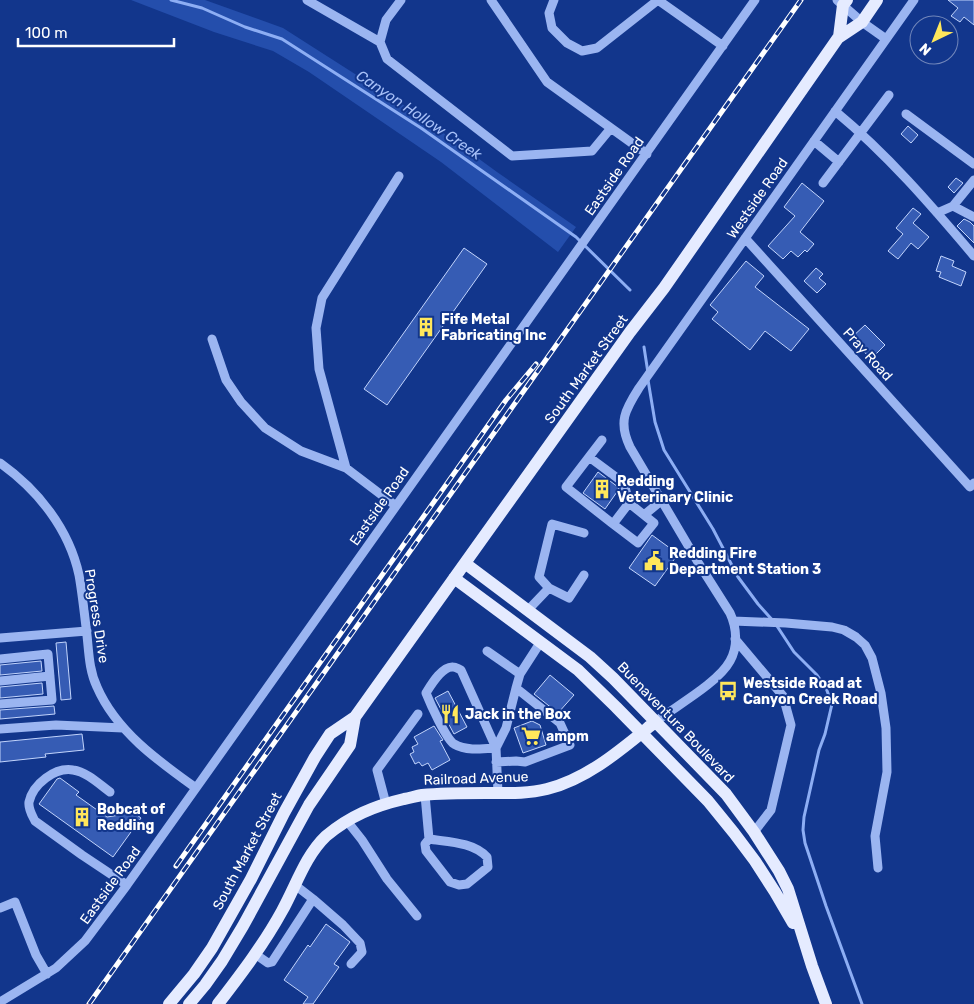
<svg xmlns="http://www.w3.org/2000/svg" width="974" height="1004" viewBox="0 0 974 1004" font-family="Rubik,sans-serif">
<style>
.green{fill:#244eac}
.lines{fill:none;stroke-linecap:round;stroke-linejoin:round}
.stream{stroke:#8daef4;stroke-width:3}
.building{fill:#365cb4;stroke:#c2d4fc}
.minor{stroke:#9bb5f1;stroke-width:9}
.major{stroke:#e5ebff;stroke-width:12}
.rail-casing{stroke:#fff;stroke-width:5}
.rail{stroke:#12368c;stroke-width:3;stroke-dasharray:9;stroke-linecap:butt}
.labels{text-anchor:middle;stroke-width:4;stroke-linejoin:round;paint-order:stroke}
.street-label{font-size:14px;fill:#fff;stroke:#12368c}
.poi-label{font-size:14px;font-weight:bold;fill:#fff;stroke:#12368c;text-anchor:start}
.water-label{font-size:15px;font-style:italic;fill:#a7c0f8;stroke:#12368c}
</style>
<rect width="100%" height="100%" fill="#12368c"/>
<path class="green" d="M131,0H205L283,28L416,113L497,172L576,227L558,252L441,162L309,72L273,51L214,32Z"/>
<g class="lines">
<path class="stream" d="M171,0L202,8L245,27L282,39L421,128L576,237L630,290
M644,347L648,373
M648,380L655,422L664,450L713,529L738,577L758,604L775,623L794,652L817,675L826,688L832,704L825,734L819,750L804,817L803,830L805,843L826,906L862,1004"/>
</g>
<path class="building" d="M948,0H974V25L964,17L960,22L951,16L958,8Z
M908,126L918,135L911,143L901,134Z
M956,178L963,183L954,193L948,187Z
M802,183L824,201L800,232L814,244L807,252L805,250L798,257L791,251L783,259L768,246L795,216L784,207Z
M913,208L921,214L913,223L929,237L918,249L911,243L898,259L888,251L903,234L896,228Z
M964,219L970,222L974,226V243L957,226Z
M464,248L487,264L387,405L364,389Z
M941,256L954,261L952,266L966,272L961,286L939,277L941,272L936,271Z
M746,261L764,276L755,287L809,329L791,351L765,331L750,350L712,319L718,312L710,305Z
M816,268L823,274L819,278L826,284L817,293L804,281Z
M865,325L885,345L871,359L851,338Z
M598,472L618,487L619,489L605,509L583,493Z
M652,535L678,554L655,586L629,568Z
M66,642L71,699L61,700L56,643Z
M41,661L42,671L0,675V665Z
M550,675L574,695L558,713L534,694Z
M42,683L43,694L0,698V687Z
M448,691L467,727L454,734L435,698Z
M54,706L55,714L0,719V710Z
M532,721L540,725L546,745L523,753L514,728Z
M434,726L443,740L440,741L450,760L432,770L428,763L422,766L419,762L415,764L410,754L414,752L412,747L418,744L414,737Z
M82,734L84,750L45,754L46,757L0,762V742Z
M60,778L79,792L76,795L107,817L120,815L125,806L141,818L113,857L39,804L57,779Z
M326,924L350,942L334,964L339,967L313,1004H303L308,997L284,980L308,945L310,947Z"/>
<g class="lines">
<path class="minor" d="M307,0L380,42
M401,0L386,20L380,42L387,59L512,156L592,151L611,128
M491,0L547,82L647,154
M554,0L549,13L552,28L567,43L582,51L597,48L658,0
M658,0L723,46
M837,0L862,22L886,39
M835,111C887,154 931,205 974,256
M906,114L974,164
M814,141L839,162
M823,183L889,95
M953,206L974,180
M937,213L953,206L974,217
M745,238L970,487L974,483
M212,339L226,380L241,402L265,428L301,451L346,468L396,506
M602,440L566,487L613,524
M589,457L624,483L629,503
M0,463C38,490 69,529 79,575C82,592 84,610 86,627C89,648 88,668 97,687C116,731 158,761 196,788
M346,468L319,369L316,328L322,298L399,176
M629,503L654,523L638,543L613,524Z
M644,515L661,501
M549,588L569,598L584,575
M528,610L549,588L539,577L552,524L584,533
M733,621L786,623L832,627L844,630L856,637L865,645L872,658L881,693L886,728L887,772L875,836L878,868
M0,638L87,631
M735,639L783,696L791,725L771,810L754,832
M487,651L520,674
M0,659L48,654L52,700L0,704
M0,681L50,676
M516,688L520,674L540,643
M655,722C676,706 718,683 730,661C738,647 737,628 730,613L699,564L630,447C618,422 625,410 639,388L914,0
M0,729L56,725L123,728
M496,762L516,761L525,762L570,745L560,723L516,688L506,728L496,748C482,749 466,751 454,744C446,739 430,703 426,693C431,685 442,666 453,667C456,667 458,669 461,670L496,748L498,793
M110,792C99,784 87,772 73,770C55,767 33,784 29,802C28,809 32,815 35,821L82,855L127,885
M425,795L429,839L425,844L426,851L450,882L459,885L467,884L488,867L487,857C473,842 449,842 429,839
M386,804L377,770L418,714
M347,821L362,840L387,879L417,916
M295,885L313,899
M0,908L15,902L36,955L47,974
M255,954L268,963L272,962L313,899L343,925L360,943L362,952L351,964
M0,1002L56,968L85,941L127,885L196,788L755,0"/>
<path class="major" d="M839,37L843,5L847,0
M466,564L590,657L613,678L726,794L754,832L779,871L788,889L812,966L826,1004
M454,578L578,670L616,707L666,758L708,801L734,833L755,861L775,892L793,923
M169,1004L194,974L212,948L251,879L284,813L315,757L330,734L355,717L630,332L664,288L838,38L862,22L877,0
M189,1004L205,985L222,961L243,926L309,805L350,745L355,717
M218,1004C241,974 264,944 282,911C296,886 305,856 326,836C350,816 374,806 404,799C410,798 416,796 422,795C443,793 465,793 486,793C506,793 527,794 547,789C588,779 623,748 655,722"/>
<defs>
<path id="rail" d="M176,866L506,400L536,364
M89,1004L801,0"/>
</defs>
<use href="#rail" class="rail-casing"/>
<use href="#rail" class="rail"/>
</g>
<defs>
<symbol id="building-bare" viewBox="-9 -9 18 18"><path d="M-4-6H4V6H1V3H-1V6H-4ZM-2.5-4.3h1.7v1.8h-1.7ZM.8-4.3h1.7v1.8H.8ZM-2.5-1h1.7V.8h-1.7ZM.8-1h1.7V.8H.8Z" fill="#ffe75b" stroke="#12368c" stroke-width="2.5" paint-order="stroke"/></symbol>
<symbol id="civic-bare" viewBox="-9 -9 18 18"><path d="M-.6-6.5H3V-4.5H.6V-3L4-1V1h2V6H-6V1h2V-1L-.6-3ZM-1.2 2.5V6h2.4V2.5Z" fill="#ffe75b" stroke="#12368c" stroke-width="2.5" paint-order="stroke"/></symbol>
<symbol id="bus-bare" viewBox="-9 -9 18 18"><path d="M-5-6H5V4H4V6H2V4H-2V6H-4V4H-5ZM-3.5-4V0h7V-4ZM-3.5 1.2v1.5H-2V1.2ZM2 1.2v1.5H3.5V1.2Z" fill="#ffe75b" stroke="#12368c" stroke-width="2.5" paint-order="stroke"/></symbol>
<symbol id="restaurant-bare" viewBox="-9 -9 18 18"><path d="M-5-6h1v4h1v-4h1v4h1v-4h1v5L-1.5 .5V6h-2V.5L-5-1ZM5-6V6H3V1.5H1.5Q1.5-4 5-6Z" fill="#ffe75b" stroke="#12368c" stroke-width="2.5" paint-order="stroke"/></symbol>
<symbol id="supermarket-bare" viewBox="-9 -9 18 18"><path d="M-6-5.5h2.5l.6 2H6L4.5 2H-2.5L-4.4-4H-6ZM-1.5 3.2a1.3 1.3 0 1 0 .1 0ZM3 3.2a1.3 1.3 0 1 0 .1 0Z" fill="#ffe75b" stroke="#12368c" stroke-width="2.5" paint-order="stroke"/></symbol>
</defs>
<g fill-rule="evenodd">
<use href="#building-bare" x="412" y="313" width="28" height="28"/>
<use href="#building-bare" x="588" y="475" width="28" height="28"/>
<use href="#civic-bare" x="640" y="547" width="28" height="28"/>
<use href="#bus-bare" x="714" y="677" width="28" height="28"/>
<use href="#restaurant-bare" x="436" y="700" width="28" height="28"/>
<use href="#supermarket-bare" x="517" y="722" width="28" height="28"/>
<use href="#building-bare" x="68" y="803" width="28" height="28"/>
</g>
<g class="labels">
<g class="street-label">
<text transform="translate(614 176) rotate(-55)" y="5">Eastside Road</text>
<text transform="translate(757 198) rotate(-55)" y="5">Westside Road</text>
<text transform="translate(868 354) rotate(48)" y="5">Pray Road</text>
<text transform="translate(586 369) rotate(-54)" y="5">South Market Street</text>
<text transform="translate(379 506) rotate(-55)" y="5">Eastside Road</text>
<text transform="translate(97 616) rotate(81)" y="5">Progress Drive</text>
<text transform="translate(676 722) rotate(46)" y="5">Buenaventura Boulevard</text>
<text transform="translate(476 778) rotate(-2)" y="5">Railroad Avenue</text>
<text transform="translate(247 851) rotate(-62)" y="5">South Market Street</text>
<text transform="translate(110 885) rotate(-54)" y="5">Eastside Road</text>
</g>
<g class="poi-label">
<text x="441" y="324">Fife Metal<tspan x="441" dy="16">Fabricating Inc</tspan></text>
<text x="617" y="486">Redding<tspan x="617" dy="16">Veterinary Clinic</tspan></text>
<text x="669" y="558">Redding Fire<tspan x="669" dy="16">Department Station 3</tspan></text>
<text x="743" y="688">Westside Road at<tspan x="743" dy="16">Canyon Creek Road</tspan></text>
<text x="465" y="719">Jack in the Box</text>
<text x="546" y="741">ampm</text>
<text x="97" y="814">Bobcat of<tspan x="97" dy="16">Redding</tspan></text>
</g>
<g class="water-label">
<text transform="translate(419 115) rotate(34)" y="5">Canyon Hollow Creek</text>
</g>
</g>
<g transform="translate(934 40) rotate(223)"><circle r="24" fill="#12368c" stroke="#7186ba"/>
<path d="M0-4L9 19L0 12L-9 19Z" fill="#ffe75b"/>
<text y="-8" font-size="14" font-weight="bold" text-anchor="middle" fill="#ffffff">N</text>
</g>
<path d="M18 38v8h156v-8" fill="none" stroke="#ffffff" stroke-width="2.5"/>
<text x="25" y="38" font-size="15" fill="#ffffff" stroke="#12368c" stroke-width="4" paint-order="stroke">100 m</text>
</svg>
